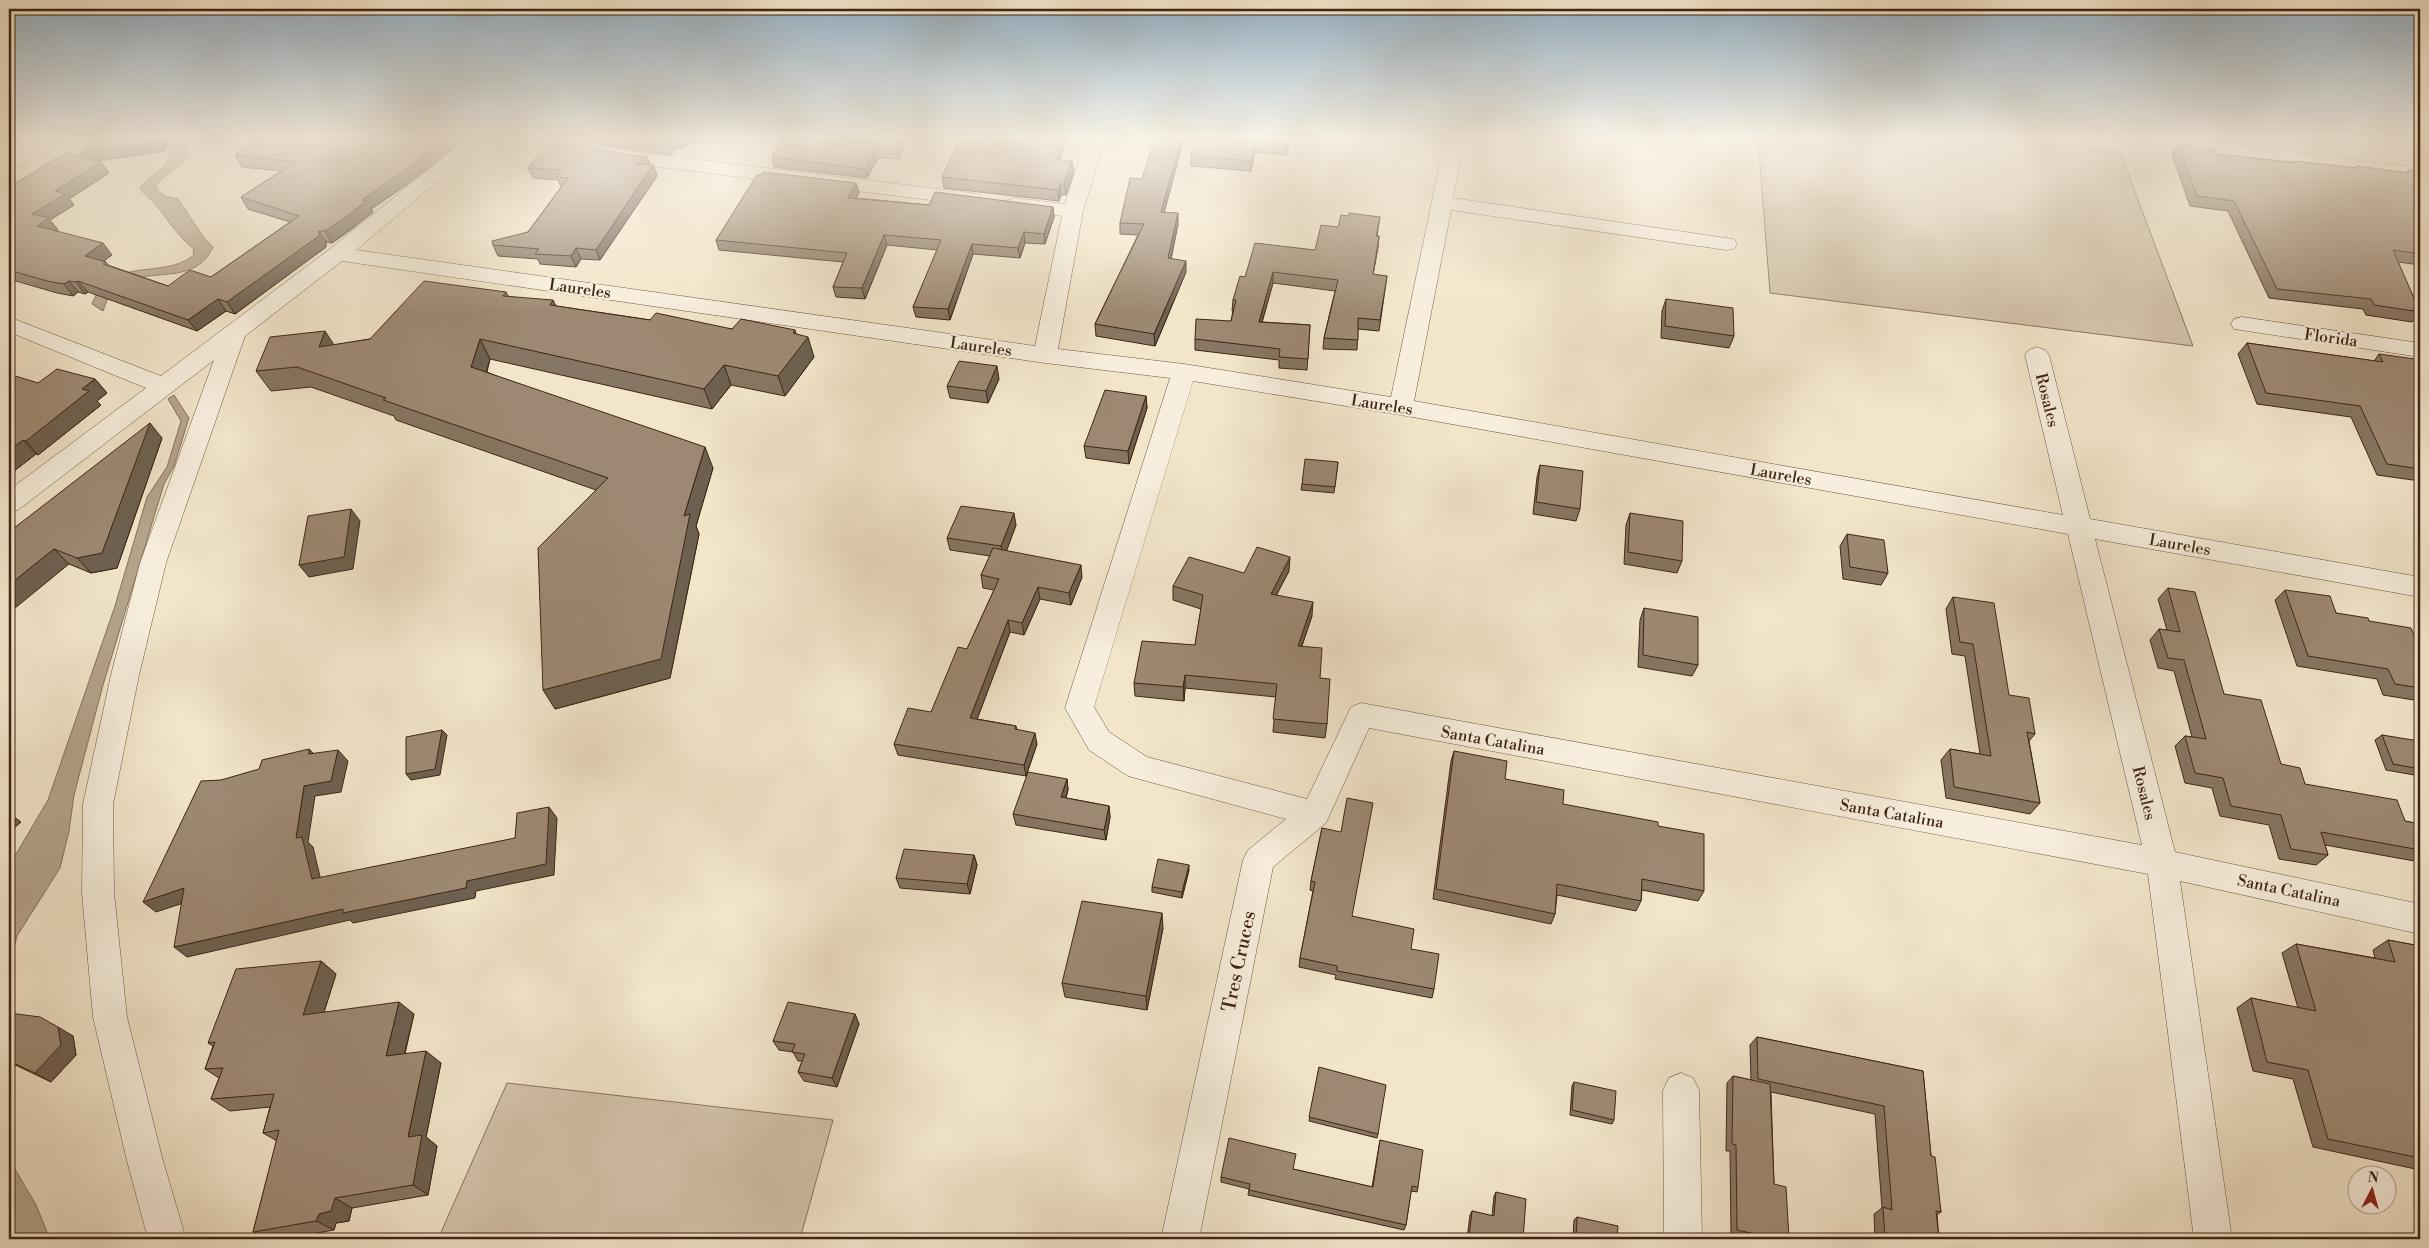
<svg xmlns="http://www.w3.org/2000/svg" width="2429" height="1248" viewBox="0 0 2429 1248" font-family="'Libre Bodoni',serif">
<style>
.green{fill:#d4c4ab;stroke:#8a7460}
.water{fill:#b5a48c;stroke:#86715c}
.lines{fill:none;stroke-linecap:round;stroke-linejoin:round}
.minor-casing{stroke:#6c5542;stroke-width:1}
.minor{fill:#f7eedd;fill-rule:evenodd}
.wall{fill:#877663;stroke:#402514}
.shaded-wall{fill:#6e6050;stroke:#402514}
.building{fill:#9d8973;stroke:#402514}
.labels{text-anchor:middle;stroke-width:4;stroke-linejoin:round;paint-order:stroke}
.street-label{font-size:16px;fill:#402514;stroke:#f7eedd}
.near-street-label{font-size:19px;fill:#402514;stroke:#f7eedd}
</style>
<rect width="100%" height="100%" fill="#f2e5ca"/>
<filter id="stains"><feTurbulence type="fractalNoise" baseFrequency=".004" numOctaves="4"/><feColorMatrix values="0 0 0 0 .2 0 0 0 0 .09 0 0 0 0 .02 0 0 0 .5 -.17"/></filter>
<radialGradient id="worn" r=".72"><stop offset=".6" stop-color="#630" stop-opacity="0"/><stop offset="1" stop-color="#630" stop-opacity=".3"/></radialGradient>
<path class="green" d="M1758,139H1991L2120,152L2193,346L1770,293Z
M507,1083L833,1120L800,1239H438Z"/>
<path class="water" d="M174,139H186L188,152L185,160L156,184L157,190L165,196L178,199L204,238L213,247C190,298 121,250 103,311L92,304C111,254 162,281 194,255L193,248C179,238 167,218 156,205C151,198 143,195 140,187L167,163Z
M174,395L189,418L174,466L164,484L103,685L74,795L69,831L60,868L17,936L9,968V866L48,800L115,606L147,497L167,467L181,421L168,399Z
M9,1124L12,1130V1164L36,1205L50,1239H14L12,1210L9,1204Z"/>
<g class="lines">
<defs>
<path id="minor" d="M36,139H59L56,143L16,167L9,169V155Z
M467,139H488L356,250L1035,346L1062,216L1015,210L1008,208L1005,204L1008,200L1015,198L1065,204L1086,139H1105L1083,211L1058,349L1184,364L1391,397L1445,139H1464L1453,198L1726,238L1734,239L1737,244L1734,249L1726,250L1451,210L1414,401L2063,515L2025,355L2029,350L2037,347L2045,350L2049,355L2090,519L2420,577V597L2095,539L2175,852L2420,904V934L2180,881L2232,1239H2194L2148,874L1369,728L1326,823L1273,867L1199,1239H1161L1243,860L1248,850L1286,819L1128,776L1089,750L1065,708L1170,378L1045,363L342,261L245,336L166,563L139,675L113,804L114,893L127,1017L163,1161L186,1239H148L127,1161L93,1017L82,893L83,804L111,675L140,563L214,360L18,510L9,512V490L146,388L9,332V317L161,376L330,249ZM1193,381L1401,415L2068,534L2142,845L1361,703L1351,707L1307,799L1147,757L1109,732L1094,707Z
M536,139H570L626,151L972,193L979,195L982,199L979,203L972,205L626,163L539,143Z
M2137,139H2189L2420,168V180L2147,145L2140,143Z
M2242,317L2420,343V357L2234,329L2231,324L2234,319Z
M1681,1073L1693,1078L1699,1090L1702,1239H1664L1663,1090L1669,1078Z"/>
</defs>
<use href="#minor" class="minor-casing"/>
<use href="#minor" class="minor"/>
</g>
<path class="wall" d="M254,139L408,184L371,209L373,212L353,228L332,243L326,242V247L235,314L226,311L197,331L88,292L85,294L78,292L73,296L57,293L9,279V187L83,157L165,151L98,161L101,162L109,173L69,199L74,205L50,220L58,230L56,231L112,255L103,261L106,262L108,265L168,286L211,277L290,222L248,209L241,197L281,171L242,167L235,155Z
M575,139H698L681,149H675L671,155L626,149Z
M782,139H908L899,159L878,158L867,178L774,167L772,157Z
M1196,139H1290L1287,155L1255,152L1251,171L1191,166V156Z
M2178,144L2217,154L2293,162L2294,161L2355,168L2356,166L2405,173L2408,170L2420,171V265L2398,262L2420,312L2412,322L2366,315L2363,309L2269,298L2228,211L2190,206L2172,154Z
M1182,146L1164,212L1178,224L1171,258L1186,272L1155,346L1096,336L1095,324L1138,235L1120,234V223L1142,179Z
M622,154L647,157L650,165H653L657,176L600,260L581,259L576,267L540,264L538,259L498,256L493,245L528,232L561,187L558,180L533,178L528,168Z
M1060,160L1074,172L1066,195H1061L1059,201L944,188L942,177Z
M856,183L859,193L856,198L929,205L1053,207L1054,217L1045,244L1025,243L1020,258L973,254L950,320L916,317L913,307L937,250L887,245L865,299L836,297L833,287L843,262L719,250L716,240Z
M1349,216L1380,217L1377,236H1379L1378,247L1373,275L1387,276L1379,331L1358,329L1357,350L1323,349L1324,338L1335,291L1273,283L1262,322L1310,325L1307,370L1279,368V360L1195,350V339L1231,321L1233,311H1232L1233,300L1245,277L1315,250Z
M506,292L508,296L556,306L650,320L732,329L797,334L814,357L785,396L731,385L712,409L490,359L487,372L713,468L696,526L699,534L670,678L555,709L596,490L396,420L394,416L311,387L271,391L256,371L334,345L370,339Z
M1666,299L1734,336L1729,348L1661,338L1662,311Z
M2247,343L2374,361L2379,354L2420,370V481L2377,475L2351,417L2257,404L2238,354Z
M95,379L107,393L97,401L101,405L38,455L36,454L9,475L38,383Z
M999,379L988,403L950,398L947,386Z
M1146,396L1147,408L1129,464L1086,458L1084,446Z
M162,438L117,568L91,573L69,564L9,532Z
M1338,462L1334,493L1301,490L1302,484Z
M1540,465L1580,509L1576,521L1533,514L1537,477Z
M1630,513L1682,561L1677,573L1624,564L1626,525Z
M1016,525L1006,551L1082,577L1071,605L1040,599L1024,635L1010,632L977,719L1016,726L1017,730L1037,744L1026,776L898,755L894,744L931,712L967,649L994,590L983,588L981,575L990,556L950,550L947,538Z
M1847,534L1888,573L1881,585L1843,579L1840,546Z
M1289,571L1276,595L1312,616L1302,646L1320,678L1327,724L1325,738L1273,732L1276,697L1185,688L1184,701L1135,696L1134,683L1195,645L1201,609L1173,600V586L1244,573Z
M2168,588L2224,694L2281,764L2305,784L2405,821L2420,824V862L2325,845L2328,855L2316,865L2279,859L2269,825L2220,816L2212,788L2185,783L2175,746L2185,736L2192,737L2174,671L2158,668L2150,640L2159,629L2167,630L2158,599Z
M2285,590L2336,613L2369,621L2420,651V701L2383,695L2377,679L2297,666L2275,600Z
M1953,597L2009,695L2035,734L2029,741L2040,803L2030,814L1946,798L1941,760L1950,749L1980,754L1965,656L1952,654L1946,609Z
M1644,608L1698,665L1692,676L1638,667L1640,620Z
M2382,735L2420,743V776L2386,770L2375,740Z
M1454,751L1505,779L1563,804L1704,891L1698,901L1642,890L1641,901L1636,911L1557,895L1555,914L1551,924L1433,899L1451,761Z
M1067,779L1068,790L1066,798L1109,806L1110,817L1106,840L1016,825L1013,814Z
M1322,828L1352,916L1411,949L1434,989L1432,998L1335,979L1336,975L1299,967L1300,958L1313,891L1310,890L1311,881Z
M974,855L977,865L970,894L900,888L896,878Z
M1189,870L1182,898L1152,892V887Z
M1163,928L1147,1010L1065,997L1062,983Z
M2388,940L2420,946V1170L2313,1147L2293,1079L2253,1071L2237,1008L2251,998L2298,1008L2282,953L2296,944L2375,958L2373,950Z
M321,961L336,974L324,1012L414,1014L405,1054L441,1063L426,1137L437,1146L428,1195L352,1208L349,1221L336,1223L334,1230L283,1239H268L253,1232L277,1141L263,1133L270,1107L230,1111L211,1099L219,1078L205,1069L213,1046L208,1043Z
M9,1013L73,1036L76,1055L51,1082L9,1062Z
M855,1014L859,1024L837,1087L804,1081L798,1072L802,1061H798L793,1052L779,1050L773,1041Z
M1757,1037L1923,1071L1931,1156L1941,1212L1937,1215L1939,1239H1875L1874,1214L1882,1208L1875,1114L1771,1092L1774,1184L1789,1239H1748L1731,1235L1730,1151H1726L1727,1083L1733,1076L1751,1080L1750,1045Z
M1319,1067L1378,1134L1377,1138L1309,1121Z
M1574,1082L1614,1120L1612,1124L1570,1115L1572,1086Z
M1380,1140L1418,1187L1417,1192L1411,1191L1406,1225L1404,1230L1248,1195L1249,1189L1221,1182V1177L1293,1169L1372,1187Z
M1496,1192L1523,1239H1467L1470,1215L1472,1211L1492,1216L1494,1196Z
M1577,1217L1617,1239H1573L1574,1220Z"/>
<path class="shaded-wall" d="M9,139H22L9,147Z
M160,139H170L165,151L87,162L80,153Z
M445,139H465L408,184L371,209L373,212L353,228L332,243L325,231L362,200Z
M680,139H698L681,149L678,140Z
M902,139H908L899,159L897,150Z
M1063,139H1067L1057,170L1056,159Z
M1181,139H1182V146L1161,224V212Z
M1289,139H1290L1287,155V145Z
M671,140L675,149L671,155L668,145Z
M1255,143V152L1251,171V161Z
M876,148L878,158L867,178L865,169Z
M647,157L651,168L636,164Z
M1072,161L1074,172L1066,195L1064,184Z
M101,162L109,173L69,199L74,205L50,220L58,230L47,237L37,226L32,214L55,191Z
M653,165L657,176L600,260L596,250Z
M856,183L859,193L850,208L848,198Z
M1060,184L1061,195L1059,201L1058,190Z
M1053,207L1054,217L1045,244L1044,234Z
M1178,213V224L1169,270L1168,258Z
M319,231L326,242V247L235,314L227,302Z
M1024,232L1025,243L1020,258L1018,248Z
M884,235L887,245L865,299L862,288Z
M1379,236L1378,247L1371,285L1373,274Z
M103,243L112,255L94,268L85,256Z
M972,244L973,254L950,320L948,309Z
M576,248L581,259L576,267L571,256Z
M1186,261V272L1155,346L1154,334Z
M1273,272V283L1259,333V322Z
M69,281L78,292L73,296L64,284Z
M78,281L88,292L85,294L76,282Z
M218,299L226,311L197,331L188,320Z
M553,300L563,320L550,305Z
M795,330L800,347L808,337L814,357L785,396L778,376L793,333Z
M325,331L338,351L319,347Z
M480,339L490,359L482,387L471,367Z
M724,365L731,385L712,409L704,389Z
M997,366L999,379L988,403L986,391Z
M95,379L107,393L97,401L101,405L38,455L26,441L82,389Z
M1146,396L1147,408L1129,464L1128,451Z
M150,423L162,438L117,568L91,573L77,558Z
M23,440L36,454L9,475V451Z
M705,447L713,468L696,526L699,534L670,678L555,709L543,690L684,516Z
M351,509L360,521L353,569L309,577L299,565Z
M1014,513L1016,525L1004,558L1001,546Z
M54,549L69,564L9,613V585Z
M1290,557L1289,571L1270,608L1271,594Z
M1081,565L1082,577L1071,605L1069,593Z
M1038,587L1040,599L1024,635L1022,623Z
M1313,602L1312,616L1297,659L1298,646Z
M1008,620L1010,632L973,730L970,718Z
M1185,675V688L1184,701L1183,687Z
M442,730L447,735L440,775L411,780L406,774Z
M1035,733L1037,744L1026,776L1024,765Z
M309,749L320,760L309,754Z
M338,750L348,761L341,792L315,796L308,842L313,847L323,889L312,879L296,838L304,786Z
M1067,779L1068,790L1062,808L1061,797Z
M1109,806L1110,817L1106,840L1104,830Z
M549,807L557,818L554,875L476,891L475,898L353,923L350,920L187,957L174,947L467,881Z
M10,814L21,822L9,833V816Z
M974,855L977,865L970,894L967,884Z
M1189,865V870L1182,898V892Z
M184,888L196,899L156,912L143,902Z
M1162,913L1163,928L1147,1010L1146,996Z
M321,961L336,974L319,1028L303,1015Z
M399,1002L414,1014L401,1068L386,1056Z
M855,1014L859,1024L837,1087L832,1078Z
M58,1027L73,1036L76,1055L51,1082L35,1073Z
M426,1051L441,1063L426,1137L437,1146L428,1195L413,1185L408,1137Z
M335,1198L352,1208L349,1221L336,1223L334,1230L316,1221L319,1214Z"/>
<path class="building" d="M101,139H160L159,142L80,153Z
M254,139H445L402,172L362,200L366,201L346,217L325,231H319V236L227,302L218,299L188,320L78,281L76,282L69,281L64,284L47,281L9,270V187L67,152L101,162L55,191L65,194L32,214L49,218L37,226L103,243L85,256L106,262L103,264L168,286L190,270L211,277L299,216L241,197L296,162L235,155Z
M555,139L622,154L647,157L636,164L653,165L596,250L576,248L571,256L535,254L539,249L493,245L492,241L528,232L568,178L556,177L561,170L528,168L546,145H551Z
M617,139H680L678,140H671L668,145Z
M782,139H902L897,150L876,148L865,169L772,157Z
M960,139H1063L1056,159L1072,161L1064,184H1060L1058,190L942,177Z
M1155,139H1181L1161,212L1178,213L1168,258L1186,261L1154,334L1095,324L1144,224L1120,223L1130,178L1142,179Z
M1196,139H1289L1287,145L1255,143L1251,161L1191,156Z
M2178,144L2215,149L2217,154L2294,163V161L2357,168L2356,166L2409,173L2408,170L2420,171V254L2393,250L2420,312L2374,305L2371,299L2277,289L2234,201L2197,196Z
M763,172L856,183L848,198L929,205L935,192L1053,207L1044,234L1024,232L1018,248L972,244L948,309L913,307L941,240L884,235L862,288L833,287L847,253L716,240L757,175H761Z
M1349,213L1380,217L1376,236H1379L1373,274L1387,276L1380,320L1358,318V340L1324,338L1338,280L1273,272L1259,322L1310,325L1308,359L1279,357L1280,349L1195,339L1196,319L1231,321L1236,300H1233L1240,276L1245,277L1255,243L1315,250L1321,225L1338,227L1341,215L1349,216Z
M424,281L506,292L503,296L553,300L550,305L650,320L656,313L732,329L741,319L795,330L793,333L808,337L778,376L724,365L704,389L480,339L471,367L705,447L684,516L690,514L661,659L543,690L538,548L608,478L383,400L386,398L297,367L256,371L270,337L325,331L319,347L370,339Z
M1666,299L1733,308L1734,336L1665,326Z
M2247,343L2383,362L2379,354L2415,359L2420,370V469L2387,464L2360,406L2266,393Z
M959,361L997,366L986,391L947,386Z
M57,369L95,379L82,389L89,391L26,441L23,440L9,451V374L38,383Z
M1105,390L1146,396L1128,451L1084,446Z
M150,423L102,553L77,558L54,549L9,585V532Z
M1305,459L1338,462L1335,487L1302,484Z
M1540,465L1583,471L1580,509L1536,502Z
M961,506L1014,513L1001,546L947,538Z
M351,509L344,557L299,565L308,516Z
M1630,513L1683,521L1682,561L1628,552Z
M1847,534L1884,540L1888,573L1850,567Z
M1257,547L1290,557L1271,594L1313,602L1298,646L1322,648L1320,678L1330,679L1327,724L1273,719L1277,684L1185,675L1183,687L1134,683L1142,641L1195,645L1203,595L1173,586L1189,557L1244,573Z
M993,548L1081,565L1069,593L1038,587L1022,623L1008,620L970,718L1016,726L1015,729L1035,733L1024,765L894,744L908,708L931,712L958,647L967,649L999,579L981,575Z
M2168,588L2195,592L2224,694L2261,700L2281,764L2300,768L2305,784L2397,800L2405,821L2420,824V850L2321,832L2328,855L2291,849L2281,815L2231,806L2223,778L2195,773L2185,736L2206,739L2184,660L2168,658L2159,629L2180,632Z
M2285,590L2330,596L2336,613L2368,618L2369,621L2411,628L2420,651V688L2395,684L2388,669L2308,656Z
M1953,597L1994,603L2009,695L2029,698L2035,734L2027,732L2040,803L1954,787L1950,749L1991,756L1973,644L1960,642Z
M1644,608L1698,617V665L1643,655Z
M442,730L435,769L406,774V737Z
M2382,735L2419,741L2420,743V769L2393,764Z
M309,749V754L338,750L331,781L304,786L296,838L302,837L312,879L515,838L517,813L549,807L546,864L467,881L466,888L343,913V909L174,947L184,888L143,902L201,781L221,780L259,769L262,760Z
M1454,751L1507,761L1505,779L1564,790L1563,804L1658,822V826L1704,834V891L1642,879L1641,901L1557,884L1555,914L1436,889Z
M1028,772L1067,779L1061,797L1109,806L1104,830L1013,814Z
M1347,798L1373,803L1352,916L1414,929L1411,949L1439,954L1434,989L1337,971V966L1300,958L1315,882L1311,881L1322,828L1341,832Z
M904,849L974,855L967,884L896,878Z
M1158,859L1189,865L1182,892L1152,887Z
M1082,901L1162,913L1146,996L1062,983Z
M2388,940L2420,946V1158L2328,1139L2308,1070L2267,1062L2251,998L2316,1011L2296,944L2395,962Z
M321,961L303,1015L399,1002L386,1056L426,1051L408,1137L422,1135L413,1185L335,1198L331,1211L319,1214L316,1221L253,1232L279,1130L263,1133L274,1094L211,1099L223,1068L205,1069L215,1042L208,1043L236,969Z
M788,1002L855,1014L832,1078L798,1072L805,1054L792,1052L795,1044L773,1041Z
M9,1013L40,1017L58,1027L61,1045L35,1073L9,1061Z
M1757,1037L1923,1071L1931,1156L1935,1157L1941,1212L1936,1211L1939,1239H1885L1883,1207L1892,1210L1884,1106L1758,1079Z
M1319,1067L1386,1085L1378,1134L1309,1117Z
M1733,1076L1770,1084L1774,1184L1786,1187L1789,1239H1778L1737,1230L1736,1145L1732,1144Z
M1574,1082L1616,1091L1614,1120L1572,1110Z
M1229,1138L1296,1154L1293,1169L1373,1187L1380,1140L1423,1150L1418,1187L1412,1186L1406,1225L1249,1190L1250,1184L1221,1177Z
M1496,1192L1526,1199L1523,1239H1478L1469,1237L1472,1211L1494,1216Z
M1577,1217L1618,1226L1617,1239H1576Z"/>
<linearGradient id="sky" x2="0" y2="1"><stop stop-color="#93aec3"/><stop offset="0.44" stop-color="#f9f3e7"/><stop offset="1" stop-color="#f9f3e7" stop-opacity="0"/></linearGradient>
<rect width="2429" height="313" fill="url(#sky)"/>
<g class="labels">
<g class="street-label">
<text transform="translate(580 288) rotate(8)" y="6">Laureles</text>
<text transform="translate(2331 337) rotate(8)" y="6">Florida</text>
<text transform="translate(981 346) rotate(8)" y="6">Laureles</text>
<text transform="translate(2048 400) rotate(76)" y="6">Rosales</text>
<text transform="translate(1382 404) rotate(9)" y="6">Laureles</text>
<text transform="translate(1781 474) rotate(10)" y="6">Laureles</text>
<text transform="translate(2180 544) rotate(10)" y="6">Laureles</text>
<text transform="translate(1493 740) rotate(10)" y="6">Santa Catalina</text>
<text transform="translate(2145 793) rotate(76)" y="6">Rosales</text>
<text transform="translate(1892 813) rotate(10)" y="6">Santa Catalina</text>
<text transform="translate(2289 890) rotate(12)" y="6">Santa Catalina</text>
</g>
<g class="near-street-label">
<text transform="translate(1238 961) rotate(-78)" y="7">Tres Cruces</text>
</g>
</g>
<rect width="2429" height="1248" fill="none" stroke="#f2e5ca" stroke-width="30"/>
<rect x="10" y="10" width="2409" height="1228" fill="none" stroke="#402514" stroke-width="2.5"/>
<rect x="15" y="15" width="2399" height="1218" fill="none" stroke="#402514"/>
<g transform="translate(2372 1190) rotate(6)"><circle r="24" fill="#f7eedd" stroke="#ae9e8d"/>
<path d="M0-4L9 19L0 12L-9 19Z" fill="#8f2418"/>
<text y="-8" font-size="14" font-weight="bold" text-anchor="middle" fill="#402514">N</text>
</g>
<rect width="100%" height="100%" filter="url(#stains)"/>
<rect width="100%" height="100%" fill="url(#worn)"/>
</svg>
